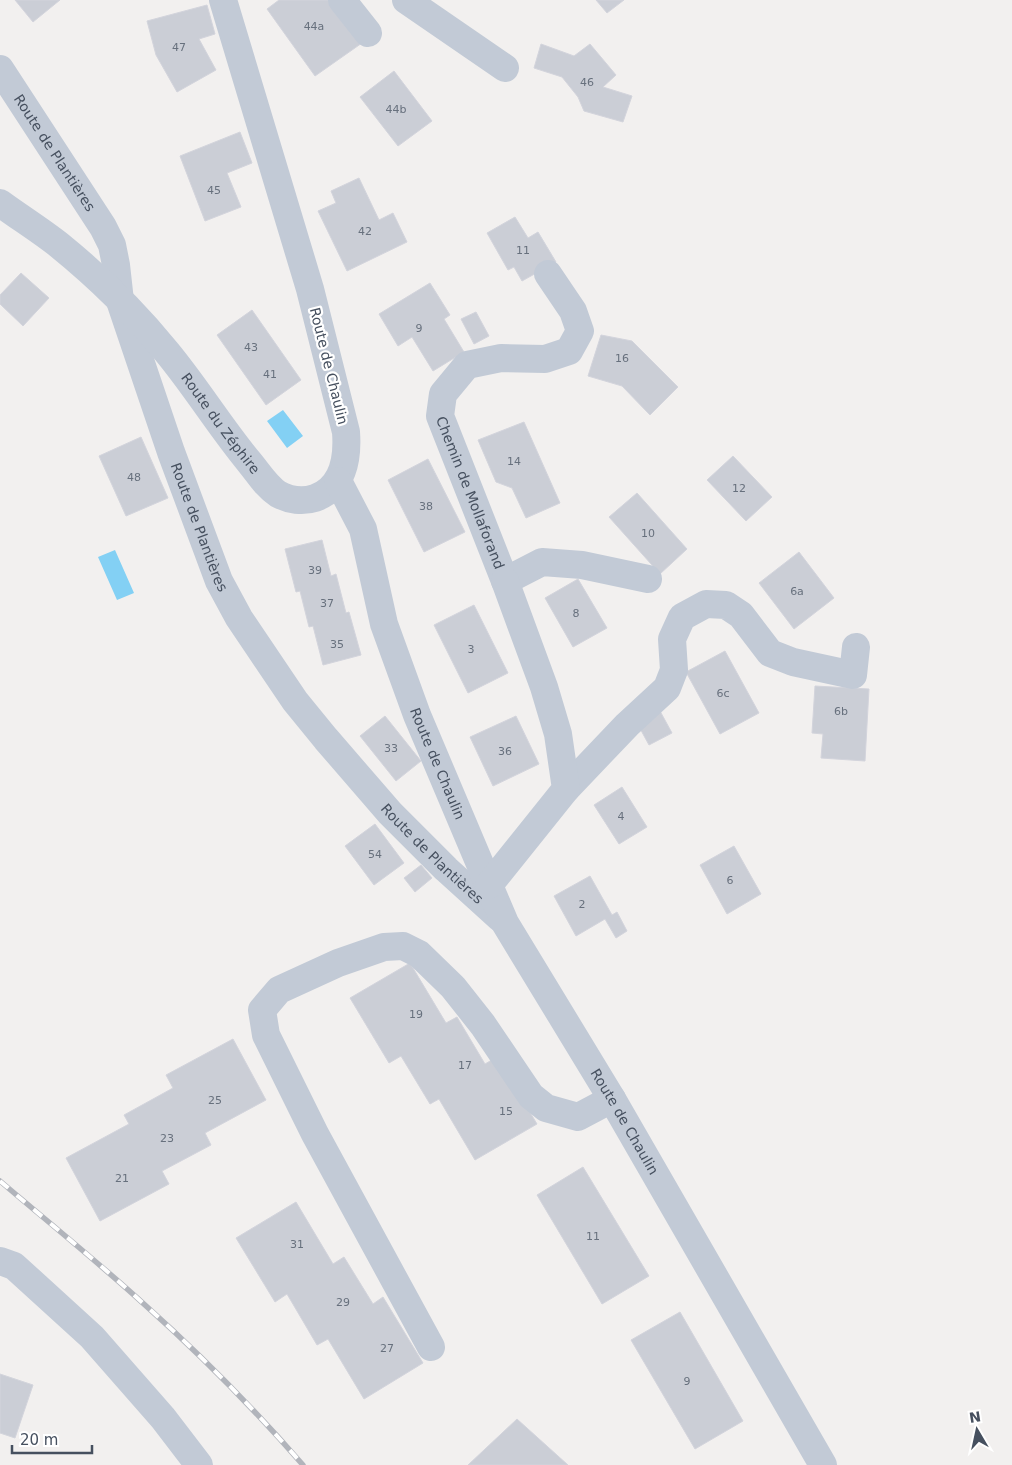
<svg xmlns="http://www.w3.org/2000/svg" width="1012" height="1465" viewBox="0 0 1012 1465" font-family="'DejaVu Sans',sans-serif">
<style>
.water{fill:#83d0f4}
.building{fill:#cbced6;stroke:#d3d4dc}
.lines{fill:none;stroke-linecap:round;stroke-linejoin:round}
.minor{stroke:#c2cad6;stroke-width:28}
.rail-casing{stroke:#b1b4bb;stroke-width:5.5}
.rail{stroke:#fff;stroke-width:4;stroke-dasharray:11;stroke-linecap:butt}
.labels{text-anchor:middle;stroke-width:4.5;stroke-linejoin:round;paint-order:stroke}
.number-label{font-size:11px;fill:#67707d}
.street-label{font-size:14px;fill:#46505f;stroke:#fff}
</style>
<rect width="100%" height="100%" fill="#f2f0ef"/>
<path class="water" d="M283,410L303,436L287,448L267,421Z
M115,550L134,593L117,600L98,557Z"/>
<path class="building" d="M15,0H60L33,22Z
M279,0H331L362,43L315,76L267,9Z
M596,0H624L607,13Z
M207,5L215,34L199,39L216,70L177,92L156,55L147,21Z
M541,44L574,56L590,44L616,75L603,87L632,96L623,122L584,111L578,97L562,77L534,68Z
M394,71L432,121L398,146L360,97Z
M240,132L252,163L227,173L241,207L205,221L180,156Z
M359,178L379,220L393,213L407,242L347,271L318,211L336,203L331,191Z
M515,217L528,238L538,232L556,262L522,281L514,267L508,270L487,233Z
M21,273L49,298L23,326L0,304V295Z
M430,283L450,315L444,319L464,352L433,371L412,337L398,346L379,314Z
M252,310L301,380L266,405L217,335Z
M476,312L489,336L474,344L461,319Z
M601,335L632,341L678,387L650,415L622,386L588,376Z
M524,422L560,503L526,518L512,488L496,482L478,440Z
M141,437L168,498L126,516L99,456Z
M733,456L772,497L746,521L707,480Z
M428,459L465,532L424,552L388,480Z
M637,493L687,549L660,574L609,517Z
M322,540L331,576L336,574L346,613L349,612L361,655L323,665L313,626L309,627L300,591L296,592L285,549Z
M799,552L834,598L794,629L759,583Z
M578,579L607,628L573,647L545,598Z
M474,605L508,673L468,693L434,625Z
M725,651L759,713L720,734L686,672Z
M815,686L869,689L865,761L821,758L823,734L812,733Z
M660,711L672,733L649,745L637,723Z
M385,716L421,761L396,781L360,736Z
M516,716L539,764L493,786L470,737Z
M622,787L647,827L619,844L594,805Z
M375,824L404,863L374,885L345,846Z
M734,846L761,894L727,914L700,865Z
M421,865L432,878L415,892L404,878Z
M590,876L612,915L617,912L627,931L616,938L605,919L576,936L554,896Z
M410,963L446,1023L457,1017L485,1064L497,1057L537,1124L475,1160L439,1099L430,1104L401,1056L389,1063L350,998Z
M233,1039L266,1100L205,1133L211,1145L162,1171L169,1184L100,1221L66,1158L129,1124L124,1115L173,1088L166,1075Z
M583,1167L649,1276L602,1304L537,1195Z
M296,1202L333,1264L344,1257L373,1304L383,1297L423,1363L364,1399L328,1339L317,1345L287,1294L275,1302L236,1238Z
M680,1312L743,1421L695,1449L631,1340Z
M0,1374L33,1385L15,1438L0,1433Z
M517,1419L568,1465H468Z"/>
<g class="lines">
<g class="minor">
<path d="M342,0L368,33"/>
<path d="M406,0L505,68"/>
<path id="s1" d="M0,69L103,227L112,245L116,265L120,301L171,452L219,581L239,618L295,701L326,739L390,813L446,869L500,918"/>
<path id="s2" d="M0,203C19,217 40,230 59,245C96,275 135,313 166,351C196,387 220,427 250,463C259,474 267,487 278,494C289,500 303,502 315,498C343,488 348,459 346,432L310,289L223,0"/>
<path id="s3" d="M548,274L573,311L580,331L569,351L545,359L501,358L467,365L443,394L440,416L505,581L542,562L582,565L648,579"/>
<path id="s4" d="M338,481L363,529L384,624L417,715L505,923L612,1099L823,1465"/>
<path d="M566,789L627,725L667,688L674,670L672,639L682,617L706,604L726,605L741,615L770,653L793,662L853,675L856,647"/>
<path d="M489,885L566,789L558,734L544,687L505,581"/>
<path d="M0,1261L14,1266L92,1337L163,1418L199,1465"/>
<path d="M431,1347L315,1134L266,1035L262,1010L279,990L338,963L384,947L403,946L419,954L453,987L483,1025L531,1096L546,1108L578,1117L612,1099"/>
</g>
<defs>
<path id="rail" d="M0,1181C48,1222 98,1262 145,1305C201,1355 254,1409 303,1465"/>
</defs>
<use href="#rail" class="rail-casing"/>
<use href="#rail" class="rail"/>
</g>
<g class="labels">
<g class="number-label">
<text x="314" y="30">44a</text>
<text x="179" y="51">47</text>
<text x="587" y="86">46</text>
<text x="396" y="113">44b</text>
<text x="214" y="194">45</text>
<text x="365" y="235">42</text>
<text x="523" y="254">11</text>
<text x="419" y="332">9</text>
<text x="251" y="351">43</text>
<text x="622" y="362">16</text>
<text x="270" y="378">41</text>
<text x="514" y="465">14</text>
<text x="134" y="481">48</text>
<text x="739" y="492">12</text>
<text x="426" y="510">38</text>
<text x="648" y="537">10</text>
<text x="315" y="574">39</text>
<text x="797" y="595">6a</text>
<text x="327" y="607">37</text>
<text x="576" y="617">8</text>
<text x="337" y="648">35</text>
<text x="471" y="653">3</text>
<text x="723" y="697">6c</text>
<text x="841" y="715">6b</text>
<text x="391" y="752">33</text>
<text x="505" y="755">36</text>
<text x="621" y="820">4</text>
<text x="375" y="858">54</text>
<text x="730" y="884">6</text>
<text x="582" y="908">2</text>
<text x="416" y="1018">19</text>
<text x="465" y="1069">17</text>
<text x="215" y="1104">25</text>
<text x="506" y="1115">15</text>
<text x="167" y="1142">23</text>
<text x="122" y="1182">21</text>
<text x="593" y="1240">11</text>
<text x="297" y="1248">31</text>
<text x="343" y="1306">29</text>
<text x="387" y="1352">27</text>
<text x="687" y="1385">9</text>
</g>
<g class="street-label">
<text dy="5" stroke="none"><textPath href="#s1" startOffset="100">Route de Plantières</textPath></text>
<text transform="translate(329 366) rotate(76)" y="5">Route de Chaulin</text>
<text dy="5" stroke="none"><textPath href="#s2" startOffset="314">Route du Zéphire</textPath></text>
<text dy="5" stroke="none"><textPath href="#s3" startOffset="335">Chemin de Mollaforand</textPath></text>
<text dy="5" stroke="none"><textPath href="#s1" startOffset="505">Route de Plantières</textPath></text>
<text dy="5" stroke="none"><textPath href="#s4" startOffset="301">Route de Chaulin</textPath></text>
<text dy="5" stroke="none"><textPath href="#s1" startOffset="910">Route de Plantières</textPath></text>
<text dy="5" stroke="none"><textPath href="#s4" startOffset="706">Route de Chaulin</textPath></text>
</g>
</g>
<g transform="translate(977 1430) rotate(351)" stroke="#ffffff" stroke-width="4" paint-order="stroke">
<path d="M0-4L9 19L0 12L-9 19Z" fill="#46505f"/>
<text y="-8" font-size="14" font-weight="bold" text-anchor="middle" fill="#46505f">N</text>
</g>
<path d="M12 1445v8h80v-8" fill="none" stroke="#46505f" stroke-width="2.5"/>
<text x="20" y="1445" font-size="15" fill="#46505f" stroke="#ffffff" stroke-width="4" paint-order="stroke">20 m</text>
</svg>
